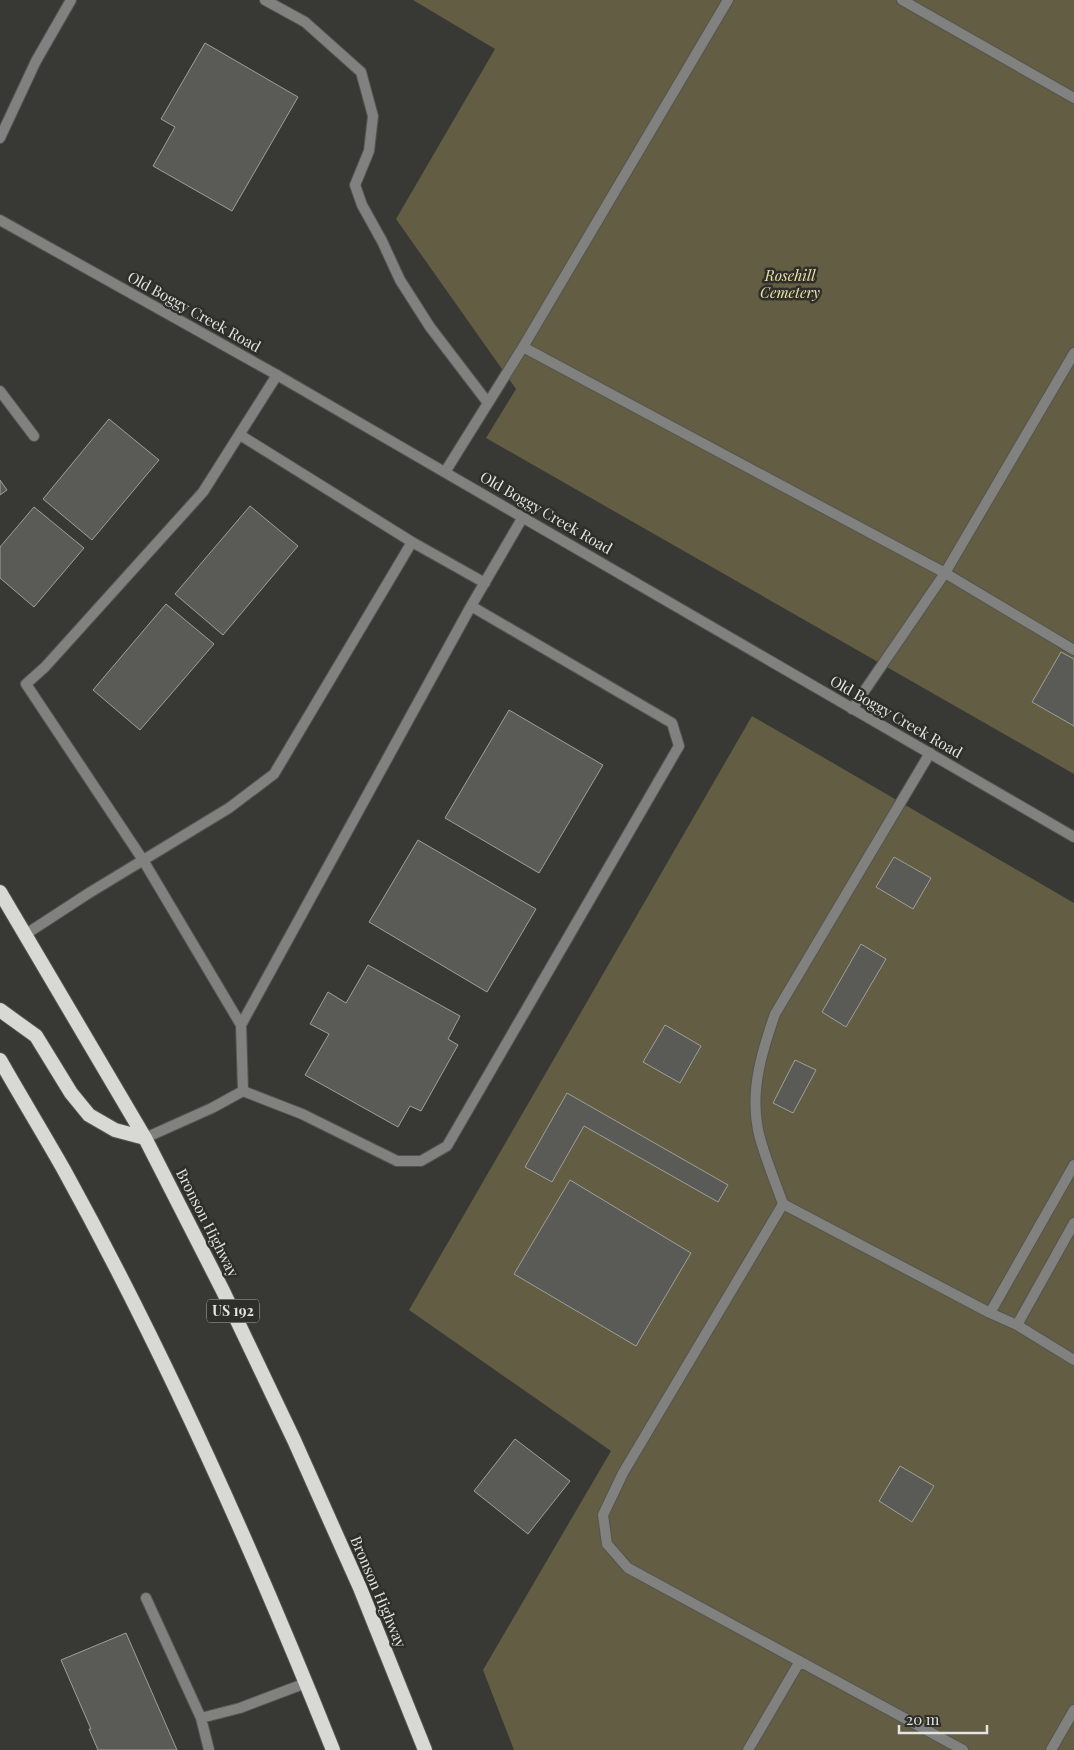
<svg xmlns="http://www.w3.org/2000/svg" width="1074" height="1750" viewBox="0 0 1074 1750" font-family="'Playfair Display',serif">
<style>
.green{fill:#625d43}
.building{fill:#5a5a56;stroke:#9f9f9b}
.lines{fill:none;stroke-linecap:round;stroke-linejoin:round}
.service-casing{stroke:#545450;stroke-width:12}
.tertiary-casing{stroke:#545450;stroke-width:12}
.trunk-casing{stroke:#545450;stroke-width:16}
.service{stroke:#81817f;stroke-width:10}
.tertiary{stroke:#81817f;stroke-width:10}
.trunk{stroke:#d8d8d4;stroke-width:14}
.labels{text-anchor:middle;stroke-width:5;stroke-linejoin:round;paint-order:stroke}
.shield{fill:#2e2e2a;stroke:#adadaa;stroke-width:1}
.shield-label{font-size:14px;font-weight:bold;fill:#e4e4e1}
.park-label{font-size:15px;font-style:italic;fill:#ece0a3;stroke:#2e2e2a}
.street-label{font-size:15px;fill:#e4e4e1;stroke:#2e2e2a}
</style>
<rect width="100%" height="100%" fill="#383834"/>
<path class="green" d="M413,0H1074V774L486,438L516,389L396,219L495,49Z
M752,716L1074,903V1750H514L483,1670L611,1451L409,1310Z"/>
<path class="building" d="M205,43L298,97L232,211L153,166L175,127L161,119Z
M109,419L159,460L92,540L43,499Z
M0,480L7,490L0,495Z
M250,506L298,546L223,635L175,594Z
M34,507L84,548L34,607L0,578V547Z
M166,604L214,644L140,730L93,690Z
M1061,652L1074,659V726L1032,702Z
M509,710L603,765L539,873L445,818Z
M418,840L536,909L487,992L369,922Z
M894,857L931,878L913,909L876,887Z
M861,944L886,959L846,1027L822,1012Z
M368,965L460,1016L448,1039L458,1045L421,1111L410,1106L398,1127L305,1075L329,1034L310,1024L328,992L346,1003Z
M665,1025L701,1046L680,1083L643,1062Z
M795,1060L816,1070L793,1113L773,1103Z
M567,1093L728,1185L718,1202L584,1126L552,1182L525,1167Z
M570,1180L691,1253L636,1346L514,1274Z
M515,1439L570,1481L528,1534L474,1491Z
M900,1466L934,1486L912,1522L879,1501Z
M126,1633L177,1750H98L89,1729H91L61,1660Z"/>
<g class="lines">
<defs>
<path id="service" d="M265,0L305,22L361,72L373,116L369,151L355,185L362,205L382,241L400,280L430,327L488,403
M902,0L1074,98
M523,347L945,573L1074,650
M0,391L34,436
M240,435L412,542
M445,472L523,347L728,0
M852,709L945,573L1074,353
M930,753L775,1014C762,1051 750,1090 758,1130C763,1153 775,1181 783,1204L990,1313L1017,1325L1074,1360
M26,934L89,893L229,808L274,774L412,542L485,583
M241,1025L143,860L26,684L45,667L203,492L277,375
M243,1091L302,1114L397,1161H421L447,1146L679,746L672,723L471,606
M145,1138L212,1108L243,1091L241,1025L471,606L523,517
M783,1204L623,1473L603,1515L607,1544L628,1568L963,1750
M990,1313L1074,1165
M1017,1325L1074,1223
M146,1598L201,1718L240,1708L306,1683
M201,1718L209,1750
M748,1750L800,1661
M1051,1750L1074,1710"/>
<path id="tertiary" d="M0,138L36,61L71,0
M0,220L277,375L1074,837"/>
<path id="trunk" d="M0,892L145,1138L223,1291L294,1440L360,1588L425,1750
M0,1010L36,1036L71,1093L89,1115L115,1130L145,1138
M0,1060C21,1097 43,1133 64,1170C167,1357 254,1552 333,1750"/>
</defs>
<use href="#service" class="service-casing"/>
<use href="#tertiary" class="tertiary-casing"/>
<use href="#trunk" class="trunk-casing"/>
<use href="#service" class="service"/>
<use href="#tertiary" class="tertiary"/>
<use href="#trunk" class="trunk"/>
</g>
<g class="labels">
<rect class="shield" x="207" y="1299.5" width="52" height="23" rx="4"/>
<g class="shield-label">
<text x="233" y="1316">US 192</text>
</g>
<g class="park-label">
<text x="790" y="281">Rosehill<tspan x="790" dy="17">Cemetery</tspan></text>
</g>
<g class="street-label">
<text transform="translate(194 312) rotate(29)" y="5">Old Boggy Creek Road</text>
<text transform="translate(546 513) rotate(30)" y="5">Old Boggy Creek Road</text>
<text transform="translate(896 717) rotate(30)" y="5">Old Boggy Creek Road</text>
<text transform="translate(207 1223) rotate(63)" y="5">Bronson Highway</text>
<text transform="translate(378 1592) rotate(67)" y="5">Bronson Highway</text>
</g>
</g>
<path d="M899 1725v8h88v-8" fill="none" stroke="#e4e4e1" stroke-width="2.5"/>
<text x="906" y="1725" font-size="15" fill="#e4e4e1" stroke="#2e2e2a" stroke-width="4" paint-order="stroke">20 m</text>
</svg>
